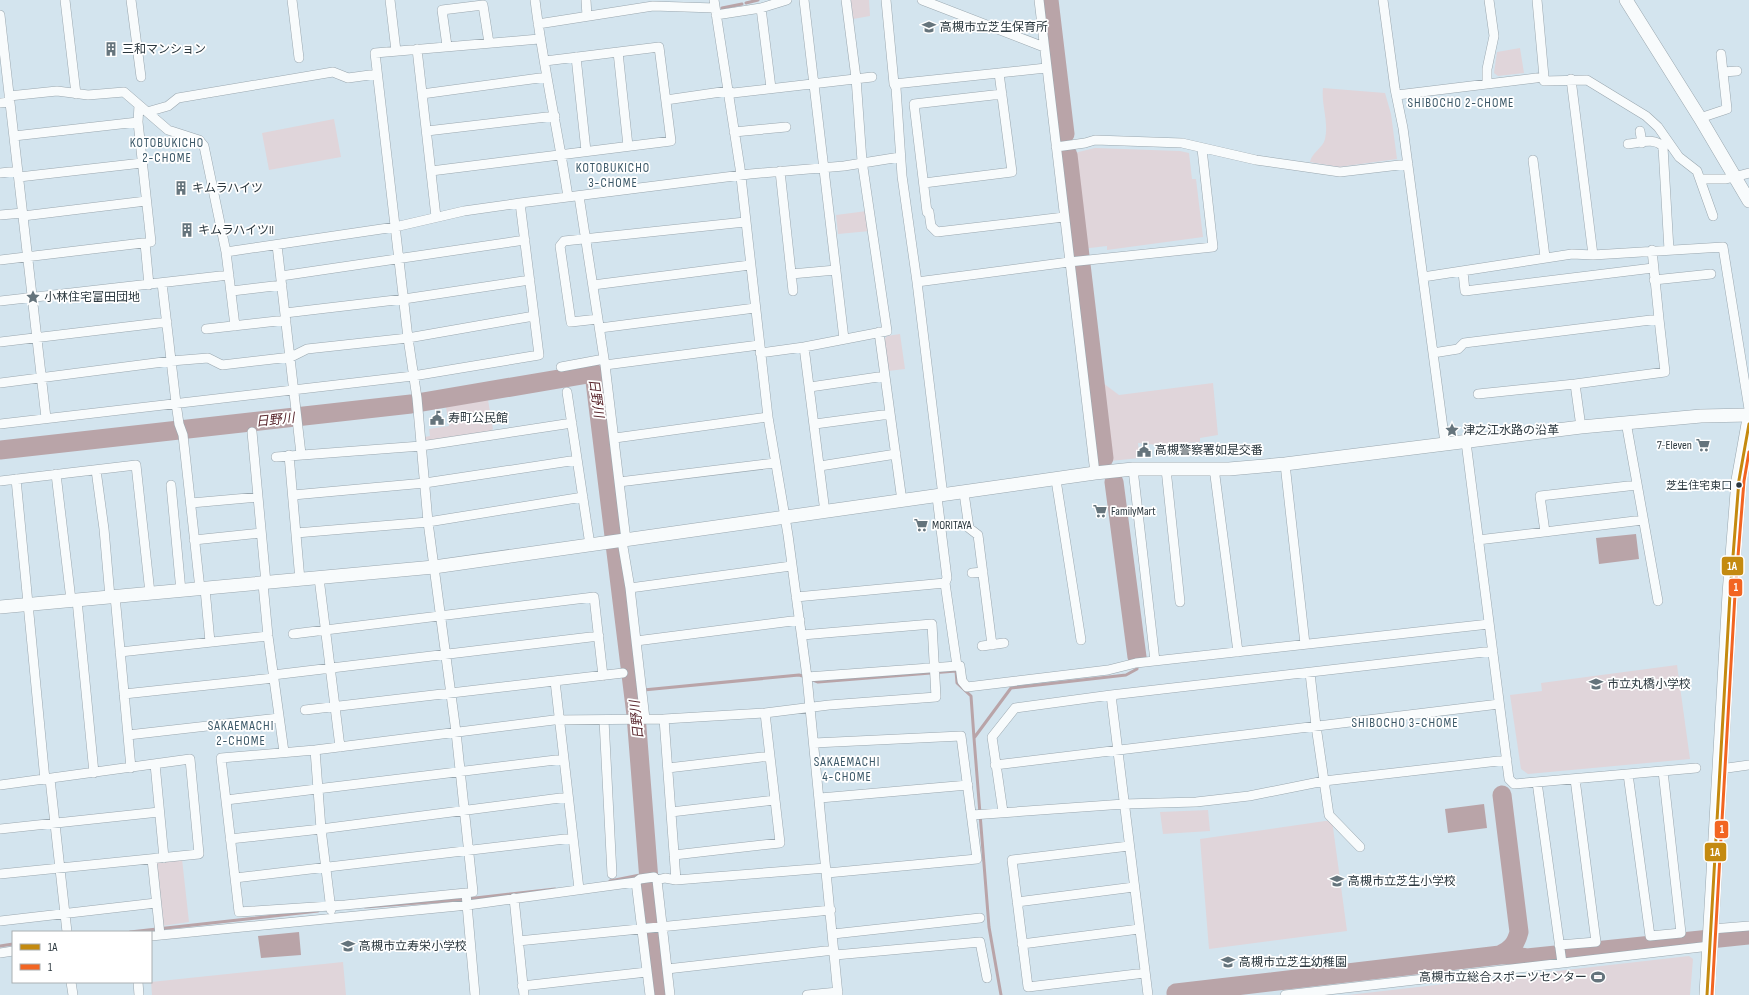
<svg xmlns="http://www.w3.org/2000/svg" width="1749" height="995" viewBox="0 0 1749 995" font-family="'Sofia Sans Condensed','Noto Sans JP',sans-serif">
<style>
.green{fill:#e0d5da}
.water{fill:#b9a4a8}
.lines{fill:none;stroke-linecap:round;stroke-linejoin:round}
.stream{stroke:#b9a4a8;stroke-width:3}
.river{stroke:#b9a4a8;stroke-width:19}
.street-casing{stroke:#9aa7af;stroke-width:10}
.secondary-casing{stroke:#9aa7af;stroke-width:14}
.primary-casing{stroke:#9aa7af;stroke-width:16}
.street{stroke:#f8fbfc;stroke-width:9}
.secondary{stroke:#f8fbfc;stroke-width:13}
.primary{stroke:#f8fbfc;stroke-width:15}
.bus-1-casing{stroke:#fff;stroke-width:6}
.bus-2-casing{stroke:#fff;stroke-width:6}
.bus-1{stroke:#c48a10;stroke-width:3}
.bus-2{stroke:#f26522;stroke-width:3}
.bus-dot{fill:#2a373e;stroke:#fff;stroke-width:1.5}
.labels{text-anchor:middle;stroke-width:3.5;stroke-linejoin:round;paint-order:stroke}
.bus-label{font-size:11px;fill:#2a373e;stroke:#fff;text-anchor:end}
.poi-label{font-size:12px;fill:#2a373e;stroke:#fff;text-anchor:start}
.neighbourhood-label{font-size:13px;letter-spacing:1px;fill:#395666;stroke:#fff}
.water-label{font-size:13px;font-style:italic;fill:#58252c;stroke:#fff}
.line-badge{stroke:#fff;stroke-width:1.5}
.badge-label{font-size:11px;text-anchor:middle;font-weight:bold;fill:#fff}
</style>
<rect width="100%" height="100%" fill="#d3e4ee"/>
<path class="green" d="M850,0H869L870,16L853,19Z
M1520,48L1524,73L1498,76L1494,73L1497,52Z
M1323,88L1385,93L1391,114L1397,159L1339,167L1310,162C1312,152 1323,148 1325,139C1329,122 1321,104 1323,88Z
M334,119L341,157L269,170L262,133Z
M1095,148L1180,151L1189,153L1192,179H1196L1203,237L1107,250V246L1081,249L1070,154Z
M867,211L870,231L838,234L836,215Z
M900,334L905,369L888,371L884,340L887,336Z
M1103,383L1119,395L1213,383L1218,435L1200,438V442L1158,445L1138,443L1140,458L1110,461L1107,459L1098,384Z
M488,400L493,429L491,431L428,441L425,439V437L430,436L429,429L449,426L446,407Z
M1677,665L1690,759L1528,774L1521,769L1510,695L1542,691L1541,683Z
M1208,810L1210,831L1163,834L1160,812Z
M1332,820L1347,931L1209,949L1200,839Z
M182,859L189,922L162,926L157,863Z
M1689,956L1693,959L1690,995H1348Z
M343,962L346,995H152L151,982Z"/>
<path class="water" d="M1636,534L1639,559L1599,564L1596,538Z
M1484,804L1487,828L1448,833L1445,809Z
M299,932L301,955L261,958L258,936Z"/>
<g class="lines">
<path class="stream" d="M746,3L758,0
M722,8L742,4
M813,680L818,682L956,671L957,683L971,696L974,738
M633,691L799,675L806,677
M610,881L640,875
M365,907L458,900L555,889
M130,932L318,911
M0,946L13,944
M1001,995L989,927L974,738L1011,688L1126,675L1137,669V657"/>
<path class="river" d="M1049,0L1065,134
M1068,155L1104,458
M0,450L411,404L594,373L636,715L658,995
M1114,482L1137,657
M1500,955H1511L1527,958L1749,935
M1177,995L1176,993L1500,955C1511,950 1516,944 1519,932L1502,795"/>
<defs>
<path id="street" d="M65,0L76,94
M131,0L141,77
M292,0L299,58
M390,0L396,51
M535,0C543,66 558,131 568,197
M586,0L587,16
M714,0L740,168L768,417L788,535L807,677L838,995
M804,0L844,339
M886,0L894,84L896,88L902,176L917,282L943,496
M922,0L1044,47
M1039,0L1095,473
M1383,0L1395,89L1403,128L1445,443
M1537,0L1544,77
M761,8L771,88
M0,15L46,418
M716,15L761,8L787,0
M538,24L653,6L715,8
M447,46L442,10L483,5L489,43
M417,49L436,217
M618,52L628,146
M576,57L586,151
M1723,72L1737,71
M1571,79L1593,255
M894,84L1046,68
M1487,84V69L1494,36L1489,0
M422,94L547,77
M1002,94L914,104L927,212H929L931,226L937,232L1064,217
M1397,95L1544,77V81L1587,80L1646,116L1658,127L1679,157L1697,171L1713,216
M9,96L57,91L88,95L124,92L168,130L199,140L204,146L226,252L235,326
M666,100L728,91L733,93L872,77
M0,103L10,102
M147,112L168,106L178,98L333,72L348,78L377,74
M1700,118L1727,109L1721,54
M427,131L555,116
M1640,131L1642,143
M734,132L786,127
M14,136L138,122
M1628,144C1639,143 1655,137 1663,147L1669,250
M1056,147L1085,143L1095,140L1182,143L1256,160L1340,172L1408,164
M1533,160L1545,257
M431,171L671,141L659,47L545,61
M780,171L793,291
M0,173L18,171
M19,177L142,163
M1701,179H1726L1749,173
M924,183L1012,172L999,73
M579,196L605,365L626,540
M0,215L23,213
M23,216L146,201
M145,243L149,285
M277,245L301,454
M1652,250L1659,319
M226,252L395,227L464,211L520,203L750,174L844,166L900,157
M0,260L151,242L138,122L139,105
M1463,272L1465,291L1653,268
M791,274L836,270
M281,276L525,240
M1423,277L1572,254L1593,255L1723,247L1749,409
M1654,280L1711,274
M917,282L1069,262L1213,247L1202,149
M162,283L176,403L179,424L183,435L200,589
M593,285L750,265
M232,291L282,285
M0,301L229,275
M285,313L404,299L530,280
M598,319L571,322L560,246L564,241L745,222
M600,328L755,308
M206,329L286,320
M879,332L902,501
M0,342L167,322
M804,347L825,512
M760,353L804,347L887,331L862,161L856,78L846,0
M1433,353L1458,349L1464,343L1659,319L1665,372L1575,384L1581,427
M605,365L759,345
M561,367L604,359
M0,383L171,361L208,358L222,365L291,357L307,349L408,338L534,316
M810,387L885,376
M567,392L590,545
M1478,394L1575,384
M1626,422L1658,601
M0,424L413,376L539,355L520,203
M815,424L890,414
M252,432L266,583
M615,438L768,417
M1466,442L1509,779L1514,784L1696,768
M289,455L300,580
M276,457L421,446L572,423
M1285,464L1305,644
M820,466L896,454
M1214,468L1238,652
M1133,469L1155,661
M1166,469L1180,602
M96,470L104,529L110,597
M56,474L71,600
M16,479L45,780
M1056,480L1081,640
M0,481L136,465L150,593
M619,482L775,463
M171,485L181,591
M964,493L969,528L978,535L992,645
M293,495L425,483L577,460
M937,497L947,578L945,583L957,666H960L962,681L967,687L1108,670L1136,663L1489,624
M191,503L258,497
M1545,532L1540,496L1637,485
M296,533L428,522L583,497
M194,540L261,533
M1478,540L1643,520
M622,541L630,588L636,641
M972,573L983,572
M319,578L340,747
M263,584L268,636L284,752
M630,588L791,566
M205,589L210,642
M115,596L131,768
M796,597L945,583
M77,600L94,773
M293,634L594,597L603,676
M982,646L1004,643
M120,652L268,636
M1310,673L1316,726L1329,815L1360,847
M273,675L599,636
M807,677L957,666
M555,681L579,889
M124,694L274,678
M1111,695L1148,995
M305,710L623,673
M645,719L636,641L800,620
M664,719L676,880
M604,720L612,874
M128,735L279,718
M814,743L961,736L977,859L827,873
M315,750L321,829L331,910
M155,764L164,858
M995,765L1499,704
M668,768L770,756
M1720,769L1749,765
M1628,774L1650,936L1681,933L1663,771
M50,779L67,932
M1537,782L1562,963
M0,785L190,759L199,854L0,874
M820,798L968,785
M226,800L564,759
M671,812L775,800
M1003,812L992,737L1015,708L1111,695L1493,651
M972,815L1124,804L1196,802L1249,796L1324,781L1507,760
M0,829L159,812
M230,839L321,829L568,797
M1129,846L1012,860L1028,987L1145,973
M674,855L780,843L765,713
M152,859L160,935
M235,878L573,838
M657,880L670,995
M636,882L640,879L654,877L657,880L665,878L676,880L826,868
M466,893L345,905L239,912L221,758L315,750L554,720L664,719L765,713L829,705L936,697L932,624L802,635
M514,898L524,995
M1017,902L1134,887
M0,921L156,903
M1712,929L1749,926
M833,934L980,918
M151,936L468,905L636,882L650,995
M518,941L831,910
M1022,944L1139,929
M1559,945L1596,942L1575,779
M0,953L13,951
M835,955L980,942L987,978
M667,969L834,950
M71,982L73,995
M138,982L139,995
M522,986L647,972
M475,995L466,893L473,892L456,732L428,522L417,398L408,338L375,53L539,39
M807,995L838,992
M1285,995L1710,946"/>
<path id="secondary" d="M1626,0L1700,118L1749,201
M0,607L434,567L1095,473L1133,469H1229L1285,464L1581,427L1701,416L1749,415"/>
<path id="primary" d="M1707,995L1730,594L1739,480L1749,424"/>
</defs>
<use href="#street" class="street-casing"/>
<use href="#secondary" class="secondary-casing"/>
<use href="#primary" class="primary-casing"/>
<use href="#street" class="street"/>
<use href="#secondary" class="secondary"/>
<use href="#primary" class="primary"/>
<defs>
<path id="bus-1" d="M1707,995L1730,594L1739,480L1749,424"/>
<path id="bus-2" d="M1712,995L1735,594L1744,481L1749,452"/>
</defs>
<use href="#bus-1" class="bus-1-casing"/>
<use href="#bus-2" class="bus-2-casing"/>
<use href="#bus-1" class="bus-1"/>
<use href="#bus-2" class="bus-2"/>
</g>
<defs>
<symbol id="school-bare" viewBox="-9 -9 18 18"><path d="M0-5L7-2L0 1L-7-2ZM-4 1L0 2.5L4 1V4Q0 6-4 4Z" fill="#65747c" stroke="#fff" stroke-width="2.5" paint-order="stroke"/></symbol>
<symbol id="building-bare" viewBox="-9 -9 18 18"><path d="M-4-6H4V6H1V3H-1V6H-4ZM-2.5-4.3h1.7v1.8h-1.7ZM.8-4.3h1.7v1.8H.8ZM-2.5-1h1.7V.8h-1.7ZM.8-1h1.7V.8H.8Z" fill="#65747c" stroke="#fff" stroke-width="2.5" paint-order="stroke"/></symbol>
<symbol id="sight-bare" viewBox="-9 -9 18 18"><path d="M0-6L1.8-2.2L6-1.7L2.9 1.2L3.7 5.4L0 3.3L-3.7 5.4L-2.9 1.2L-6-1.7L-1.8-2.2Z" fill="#65747c" stroke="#fff" stroke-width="2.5" paint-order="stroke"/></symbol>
<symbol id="civic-bare" viewBox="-9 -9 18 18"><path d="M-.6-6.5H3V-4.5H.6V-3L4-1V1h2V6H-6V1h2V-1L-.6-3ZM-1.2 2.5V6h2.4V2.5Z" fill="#65747c" stroke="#fff" stroke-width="2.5" paint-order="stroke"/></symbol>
<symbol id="supermarket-bare" viewBox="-9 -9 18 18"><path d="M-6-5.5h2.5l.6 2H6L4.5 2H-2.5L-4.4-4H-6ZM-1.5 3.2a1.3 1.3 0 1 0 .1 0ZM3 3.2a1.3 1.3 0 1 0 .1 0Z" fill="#65747c" stroke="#fff" stroke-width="2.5" paint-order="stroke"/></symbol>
<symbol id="stadium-bare" viewBox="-9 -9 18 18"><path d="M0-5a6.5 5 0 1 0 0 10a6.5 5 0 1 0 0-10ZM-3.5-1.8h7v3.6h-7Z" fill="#65747c" stroke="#fff" stroke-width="2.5" paint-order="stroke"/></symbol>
</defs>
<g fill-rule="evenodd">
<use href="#school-bare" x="919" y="17" width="20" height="20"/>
<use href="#building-bare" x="101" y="39" width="20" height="20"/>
<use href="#building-bare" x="171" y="178" width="20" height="20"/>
<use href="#building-bare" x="177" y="220" width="20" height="20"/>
<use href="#sight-bare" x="23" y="287" width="20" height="20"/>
<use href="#civic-bare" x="427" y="408" width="20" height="20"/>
<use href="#sight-bare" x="1442" y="420" width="20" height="20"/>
<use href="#supermarket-bare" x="1693" y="435" width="20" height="20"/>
<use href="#civic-bare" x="1134" y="440" width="20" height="20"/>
<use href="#supermarket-bare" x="1090" y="501" width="20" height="20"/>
<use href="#supermarket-bare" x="911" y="515" width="20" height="20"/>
<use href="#school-bare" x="1586" y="674" width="20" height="20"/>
<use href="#school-bare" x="1327" y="871" width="20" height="20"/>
<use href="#school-bare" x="338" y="936" width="20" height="20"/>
<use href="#school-bare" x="1218" y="952" width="20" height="20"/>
<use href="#stadium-bare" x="1588" y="967" width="20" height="20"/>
</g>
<circle class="bus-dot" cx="1739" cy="485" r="3.5"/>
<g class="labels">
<g class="bus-label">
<text x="1732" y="489">芝生住宅東口</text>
</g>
<g class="poi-label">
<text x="940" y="31">高槻市立芝生保育所</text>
<text x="122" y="53">三和マンション</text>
<text x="192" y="192">キムラハイツ</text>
<text x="198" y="234">キムラハイツII</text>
<text x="44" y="301">小林住宅富田団地</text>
<text x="448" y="422">寿町公民館</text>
<text x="1463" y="434">津之江水路の沿革</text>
<text x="1692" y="449" text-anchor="end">7-Eleven</text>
<text x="1155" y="454">高槻警察署如是交番</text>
<text x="1111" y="515">FamilyMart</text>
<text x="932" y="529">MORITAYA</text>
<text x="1607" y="688">市立丸橋小学校</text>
<text x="1348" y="885">高槻市立芝生小学校</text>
<text x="359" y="950">高槻市立寿栄小学校</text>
<text x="1239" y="966">高槻市立芝生幼稚園</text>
<text x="1587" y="981" text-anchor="end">高槻市立総合スポーツセンター</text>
</g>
<g class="neighbourhood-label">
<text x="1461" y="107">SHIBOCHO 2-CHOME</text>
<text x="167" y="147">KOTOBUKICHO<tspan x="167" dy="15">2-CHOME</tspan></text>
<text x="613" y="172">KOTOBUKICHO<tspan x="613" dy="15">3-CHOME</tspan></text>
<text x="1405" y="727">SHIBOCHO 3-CHOME</text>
<text x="241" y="730">SAKAEMACHI<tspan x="241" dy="15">2-CHOME</tspan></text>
<text x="847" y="766">SAKAEMACHI<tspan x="847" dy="15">4-CHOME</tspan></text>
</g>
<g class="water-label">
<text transform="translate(597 398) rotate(82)" y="5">日野川</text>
<text transform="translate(275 419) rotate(-6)" y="5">日野川</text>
<text transform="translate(636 720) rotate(-96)" y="5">日野川</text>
</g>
</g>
<g class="line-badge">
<rect x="1721" y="556" width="23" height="20" rx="4" fill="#c48a10"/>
<rect x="1728" y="578" width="15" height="19" rx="4" fill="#f26522"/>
<rect x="1714" y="820" width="15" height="19" rx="4" fill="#f26522"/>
<rect x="1704" y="842" width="23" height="20" rx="4" fill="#c48a10"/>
</g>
<g class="badge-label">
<text x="1732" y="570">1A</text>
<text x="1736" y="591">1</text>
<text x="1722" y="833">1</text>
<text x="1715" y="856">1A</text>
</g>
<rect x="12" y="931" width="140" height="52" fill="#ffffff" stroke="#aaafb2"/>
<rect x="20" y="944" width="20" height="6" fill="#c48a10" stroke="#aaafb2"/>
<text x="48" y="951" font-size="12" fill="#2a373e">1A</text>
<rect x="20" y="964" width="20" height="6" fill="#f26522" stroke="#aaafb2"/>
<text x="48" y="971" font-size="12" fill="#2a373e">1</text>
</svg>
